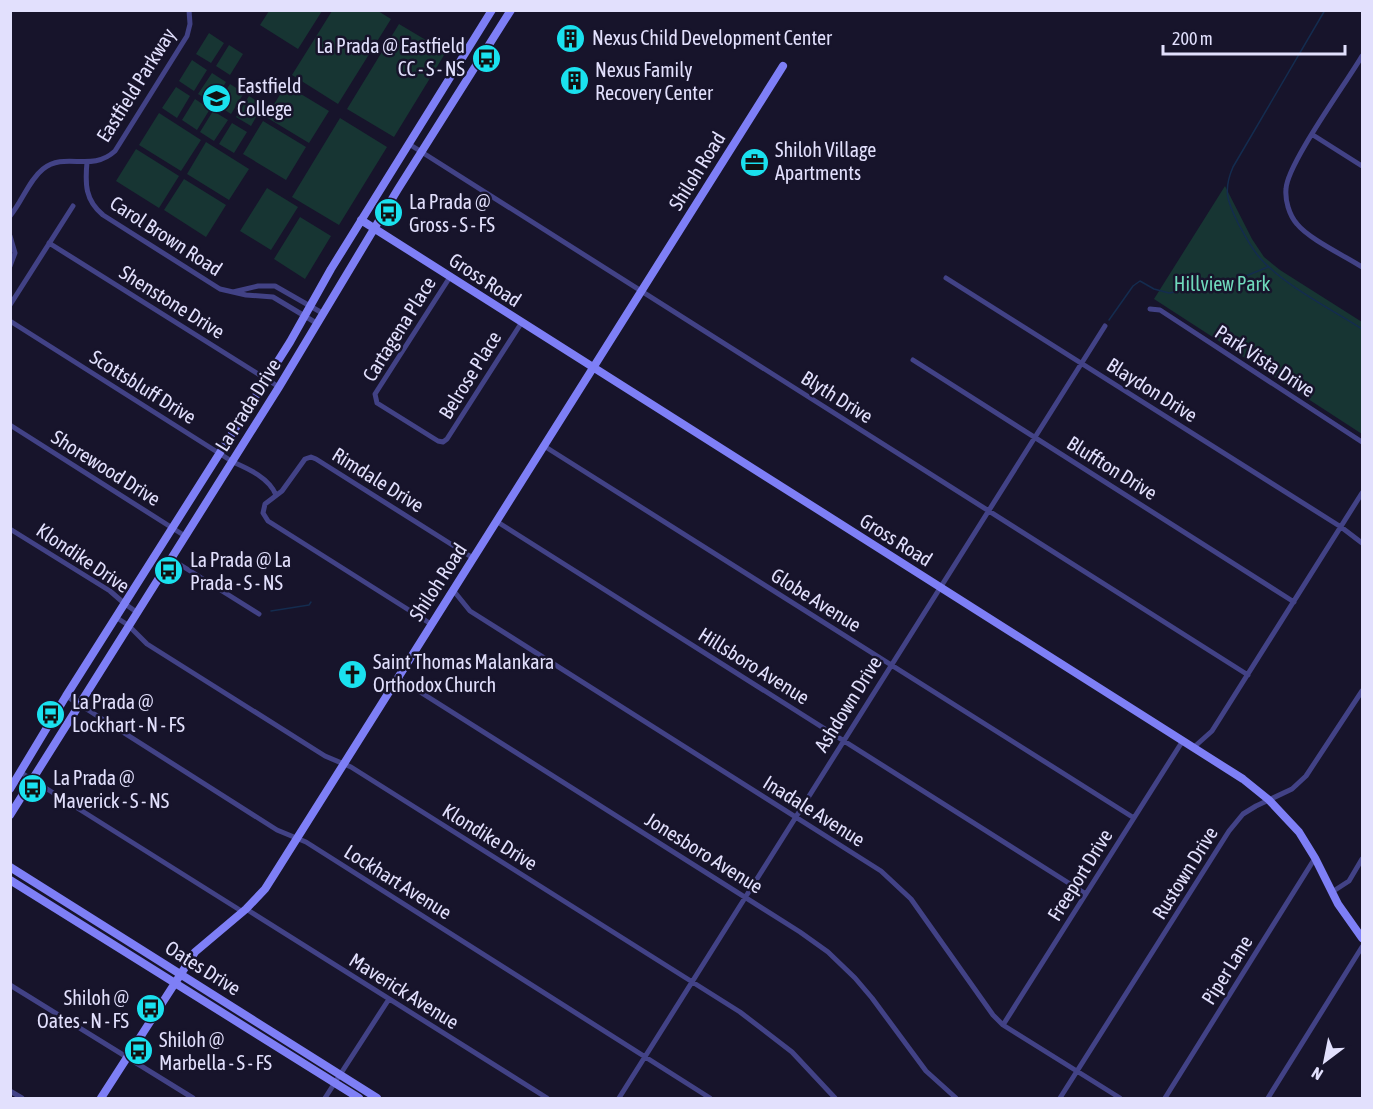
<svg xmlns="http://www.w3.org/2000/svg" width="1373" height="1109" viewBox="0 0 1373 1109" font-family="'Asap Condensed',sans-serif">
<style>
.green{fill:#173533}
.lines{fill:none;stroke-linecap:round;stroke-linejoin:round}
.stream{stroke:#142c4f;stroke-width:1.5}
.street{stroke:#424286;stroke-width:5}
.secondary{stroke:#7e7ff6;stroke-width:8}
.labels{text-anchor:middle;stroke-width:5;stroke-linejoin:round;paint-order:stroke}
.poi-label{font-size:20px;fill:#e2e0fd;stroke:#17142b;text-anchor:start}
.street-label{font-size:20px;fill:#e2e0fd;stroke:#17142b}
.park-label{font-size:20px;fill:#6fd9bb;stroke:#17142b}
</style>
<rect width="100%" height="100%" fill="#17142b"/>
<path class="green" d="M269,11V10L322,11L298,49L260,25Z
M332,11H378L391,19L338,104L292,75Z
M399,24L446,52L394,137L347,109Z
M209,33L224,43L211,63L196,54Z
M229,45L243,54L230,75L216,66Z
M192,60L207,70L194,91L179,81Z
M212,73L226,82L213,103L198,94Z
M230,84L244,93L231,114L217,105Z
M286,85L329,111L309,143L266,117Z
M176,87L190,96L177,118L162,108Z
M249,96L263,105L251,126L236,117Z
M195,99L210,109L197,130L182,120Z
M213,111L228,120L214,141L200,132Z
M159,113L201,140L181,171L139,145Z
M340,118L387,147L339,225L292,197Z
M263,121L306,147L286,180L243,154Z
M232,123L247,132L234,153L219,144Z
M206,142L249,169L229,200L187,174Z
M136,149L179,176L159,208L116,181Z
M184,179L226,205L206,237L164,210Z
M1225,186L1252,239L1264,257L1280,270L1362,322V434L1154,299Z
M267,188L298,207L271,250L240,231Z
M300,217L331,236L305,279L274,259Z"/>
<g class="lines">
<path class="stream" d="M1325,10L1233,167C1223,190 1227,201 1238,223C1245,236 1251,248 1260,258C1285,286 1331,309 1362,329
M1109,320L1133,286L1140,281L1154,289L1169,293L1236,280L1268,267
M271,611L309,605L311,602"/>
<path class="street" d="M1362,56C1347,82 1287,164 1286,189C1285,200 1289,215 1297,224C1309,239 1345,256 1362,267
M1313,135L1362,166
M409,144L1248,675
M87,162C85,184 85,200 103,215L220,289L246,295L273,297L318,324
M10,216C22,202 29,180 43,169C66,151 91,173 115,151L187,36L190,24L189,10
M10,236L15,253L10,266
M49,243L279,387
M450,277L375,394L377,403L438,441L443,442L447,439L522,322
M946,278L1341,527L1362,543
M233,292L258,286H275L324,314
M10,305L73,206
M1150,309L1160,310L1362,442
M10,321L233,462C249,469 269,478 276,495
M913,360L1294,602
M10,425L185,536
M544,446L1134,818
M496,521L1086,894
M10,529L110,591L125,604L138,613
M171,559L259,614
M453,590L470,611L881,871L911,899L993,1015L1003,1025L1120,1098
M117,618L128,625L147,644L325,756L351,767L740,1012L792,1052L835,1098
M431,624L268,521L263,513L265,504L282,491L305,459L311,457L316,459L473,558
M398,678L800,932L828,952L855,978L872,998L926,1071L956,1098
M66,696L277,830L306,842L710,1098
M1193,748L1212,731L1362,493
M20,772L243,912
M1332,892L1349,881L1362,859
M246,909L547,1098
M10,985L193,1098
M1003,1025L1182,742
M10,1091L22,1098
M325,1098L389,999
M619,1098L1105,326
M1060,1098L1229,831L1243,814L1256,806L1292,789L1306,776L1362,691
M1165,1098L1315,858
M1268,1098L1362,947"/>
<path class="secondary" d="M361,220L1243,779L1269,800L1299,832L1315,858L1338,904L1362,938
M10,789L66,696L290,342L331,269L492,10
M10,815L279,387L398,189L511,10
M10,867L377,1098
M10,880L359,1098
M101,1098L195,952L246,909L265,889L272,878L783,66"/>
</g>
<defs>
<symbol id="building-disc" viewBox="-11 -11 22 22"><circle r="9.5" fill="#1ae1ee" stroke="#17142b"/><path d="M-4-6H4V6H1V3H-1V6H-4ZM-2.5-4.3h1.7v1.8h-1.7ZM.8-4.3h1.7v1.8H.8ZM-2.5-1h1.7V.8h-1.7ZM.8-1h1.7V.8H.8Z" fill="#111"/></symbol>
<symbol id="bus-disc" viewBox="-11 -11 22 22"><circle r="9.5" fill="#1ae1ee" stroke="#17142b"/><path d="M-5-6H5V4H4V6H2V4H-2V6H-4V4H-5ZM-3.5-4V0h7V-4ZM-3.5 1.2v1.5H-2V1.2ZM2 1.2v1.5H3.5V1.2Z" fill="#111"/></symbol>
<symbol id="university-disc" viewBox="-11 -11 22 22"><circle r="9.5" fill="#1ae1ee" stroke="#17142b"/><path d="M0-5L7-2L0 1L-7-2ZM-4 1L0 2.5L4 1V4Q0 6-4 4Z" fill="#111"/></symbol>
<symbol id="office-disc" viewBox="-11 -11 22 22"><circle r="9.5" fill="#1ae1ee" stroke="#17142b"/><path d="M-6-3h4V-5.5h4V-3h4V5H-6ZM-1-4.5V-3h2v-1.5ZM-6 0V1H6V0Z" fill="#111"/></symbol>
<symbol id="church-disc" viewBox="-11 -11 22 22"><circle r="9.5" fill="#1ae1ee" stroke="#17142b"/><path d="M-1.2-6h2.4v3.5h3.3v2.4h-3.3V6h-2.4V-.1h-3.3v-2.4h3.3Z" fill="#111"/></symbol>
</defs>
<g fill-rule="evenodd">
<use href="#building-disc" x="554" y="22" width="33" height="33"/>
<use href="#bus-disc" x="470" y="42" width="33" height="33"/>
<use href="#building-disc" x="558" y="64" width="33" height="33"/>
<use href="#university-disc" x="200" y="82" width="33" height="33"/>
<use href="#office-disc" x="738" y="146" width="33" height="33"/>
<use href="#bus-disc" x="372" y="196" width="33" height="33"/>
<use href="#bus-disc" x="152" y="554" width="33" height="33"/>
<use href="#church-disc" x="336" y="658" width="33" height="33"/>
<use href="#bus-disc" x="34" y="698" width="33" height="33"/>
<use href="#bus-disc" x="16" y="772" width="33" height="33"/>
<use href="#bus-disc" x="134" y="992" width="33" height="33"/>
<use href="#bus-disc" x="122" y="1034" width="33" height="33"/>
</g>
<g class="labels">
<g class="poi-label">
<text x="592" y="45">Nexus Child Development Center</text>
<text x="465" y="53" text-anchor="end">La Prada @ Eastfield<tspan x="465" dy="23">CC - S - NS</tspan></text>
<text x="595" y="77">Nexus Family<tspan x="595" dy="23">Recovery Center</tspan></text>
<text x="237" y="93">Eastfield<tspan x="237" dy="23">College</tspan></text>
<text x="775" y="157">Shiloh Village<tspan x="775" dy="23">Apartments</tspan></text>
<text x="409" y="209">La Prada @<tspan x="409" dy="23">Gross - S - FS</tspan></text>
<text x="190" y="567">La Prada @ La<tspan x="190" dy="23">Prada - S - NS</tspan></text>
<text x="373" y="669">Saint Thomas Malankara<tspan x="373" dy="23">Orthodox Church</tspan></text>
<text x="72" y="709">La Prada @<tspan x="72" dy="23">Lockhart - N - FS</tspan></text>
<text x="53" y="785">La Prada @<tspan x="53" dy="23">Maverick - S - NS</tspan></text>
<text x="129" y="1005" text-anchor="end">Shiloh @<tspan x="129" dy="23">Oates - N - FS</tspan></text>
<text x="159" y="1047">Shiloh @<tspan x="159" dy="23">Marbella - S - FS</tspan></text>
</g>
<g class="street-label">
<text transform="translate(136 85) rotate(-58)" y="7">Eastfield Parkway</text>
<text transform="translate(697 171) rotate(-58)" y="7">Shiloh Road</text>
<text transform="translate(166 236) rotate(33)" y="7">Carol Brown Road</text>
<text transform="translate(485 280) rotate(33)" y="7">Gross Road</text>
<text transform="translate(172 302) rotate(32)" y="7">Shenstone Drive</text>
<text transform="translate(399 329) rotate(-58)" y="7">Cartagena Place</text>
<text transform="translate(1265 361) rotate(33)" y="7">Park Vista Drive</text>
<text transform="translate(470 375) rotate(-58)" y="7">Belrose Place</text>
<text transform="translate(143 387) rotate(32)" y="7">Scottsbluff Drive</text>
<text transform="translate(1152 390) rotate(32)" y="7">Blaydon Drive</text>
<text transform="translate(837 397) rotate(32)" y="7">Blyth Drive</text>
<text transform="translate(248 405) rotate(-58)" y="7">La Prada Drive</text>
<text transform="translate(106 468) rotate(32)" y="7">Shorewood Drive</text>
<text transform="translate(1112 468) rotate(32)" y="7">Bluffton Drive</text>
<text transform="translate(378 480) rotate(32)" y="7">Rimdale Drive</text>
<text transform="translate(896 540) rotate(32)" y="7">Gross Road</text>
<text transform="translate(83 558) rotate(34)" y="7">Klondike Drive</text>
<text transform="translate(438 582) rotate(-57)" y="7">Shiloh Road</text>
<text transform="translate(816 600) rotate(32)" y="7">Globe Avenue</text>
<text transform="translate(754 666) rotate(32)" y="7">Hillsboro Avenue</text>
<text transform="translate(848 704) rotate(-58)" y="7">Ashdown Drive</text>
<text transform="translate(814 811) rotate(32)" y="7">Inadale Avenue</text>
<text transform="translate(490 837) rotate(32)" y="7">Klondike Drive</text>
<text transform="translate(704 853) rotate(32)" y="7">Jonesboro Avenue</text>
<text transform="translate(1185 873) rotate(-58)" y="7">Rustown Drive</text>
<text transform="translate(1080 875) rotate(-58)" y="7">Freeport Drive</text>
<text transform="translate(398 882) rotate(32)" y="7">Lockhart Avenue</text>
<text transform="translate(203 968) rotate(32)" y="7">Oates Drive</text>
<text transform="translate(1227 970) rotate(-58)" y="7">Piper Lane</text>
<text transform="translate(404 991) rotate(32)" y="7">Maverick Avenue</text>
</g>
<g class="park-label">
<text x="1222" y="291">Hillview Park</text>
</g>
</g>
<rect width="1373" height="1109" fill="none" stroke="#e2e0fd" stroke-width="24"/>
<g transform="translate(1325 1061) rotate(212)" stroke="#17142b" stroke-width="4.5" paint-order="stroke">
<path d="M0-4.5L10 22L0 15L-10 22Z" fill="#e2e0fd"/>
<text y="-9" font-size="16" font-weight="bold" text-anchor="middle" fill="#e2e0fd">N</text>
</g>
<path d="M1163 45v9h182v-9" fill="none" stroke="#e2e0fd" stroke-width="3"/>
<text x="1172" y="45" font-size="18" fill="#e2e0fd" stroke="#17142b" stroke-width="4.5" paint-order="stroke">200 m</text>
</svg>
